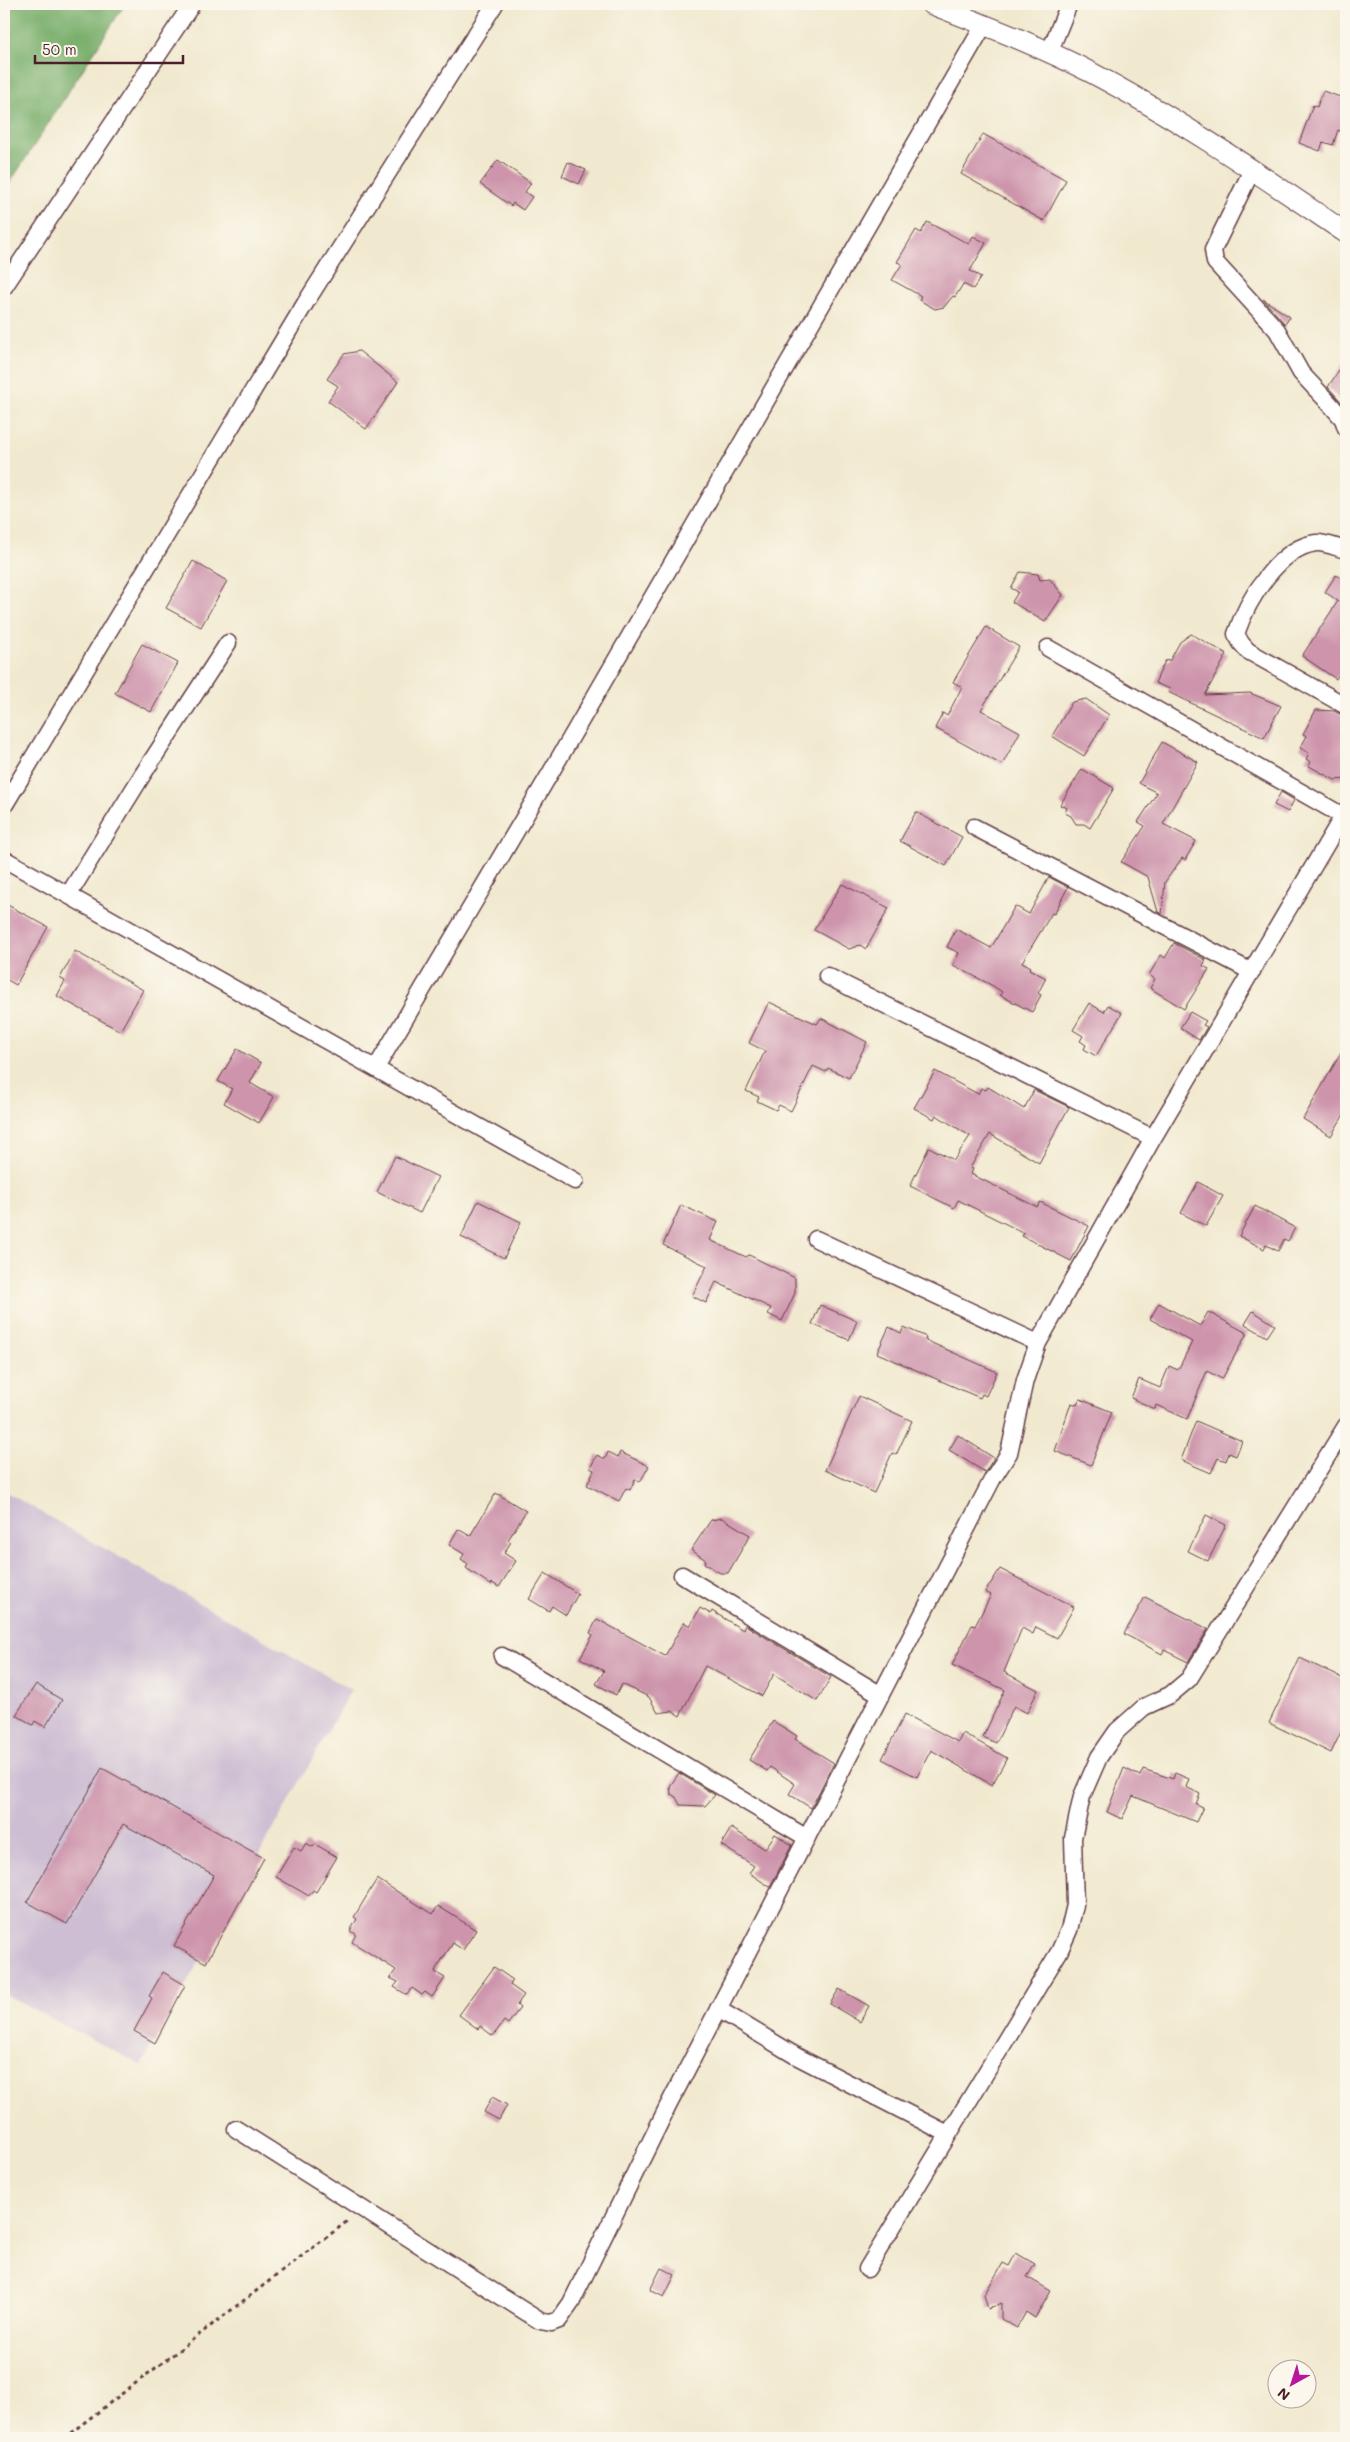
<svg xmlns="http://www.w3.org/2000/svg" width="1350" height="2442" viewBox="0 0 1350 2442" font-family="Mali,sans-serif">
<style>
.industrial{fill:#cdbed3}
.forest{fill:#78ae6b;stroke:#61664b}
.building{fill:#cd94ac}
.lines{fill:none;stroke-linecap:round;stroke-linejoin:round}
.minor-casing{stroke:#633d44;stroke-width:19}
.tertiary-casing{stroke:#633d44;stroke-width:22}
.path{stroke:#633d44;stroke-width:3;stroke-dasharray:4 4;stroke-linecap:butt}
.minor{stroke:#fff;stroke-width:16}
.tertiary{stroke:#fff;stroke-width:20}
</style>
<rect width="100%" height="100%" fill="#fbf7ec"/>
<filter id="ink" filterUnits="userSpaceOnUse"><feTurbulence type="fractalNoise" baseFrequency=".02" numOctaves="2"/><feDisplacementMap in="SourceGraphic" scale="10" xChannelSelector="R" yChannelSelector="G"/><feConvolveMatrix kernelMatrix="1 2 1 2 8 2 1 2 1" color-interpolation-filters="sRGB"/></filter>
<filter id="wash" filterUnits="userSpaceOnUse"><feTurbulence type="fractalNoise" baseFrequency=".0096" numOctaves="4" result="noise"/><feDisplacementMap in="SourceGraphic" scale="20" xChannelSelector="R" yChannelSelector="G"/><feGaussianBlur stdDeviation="1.12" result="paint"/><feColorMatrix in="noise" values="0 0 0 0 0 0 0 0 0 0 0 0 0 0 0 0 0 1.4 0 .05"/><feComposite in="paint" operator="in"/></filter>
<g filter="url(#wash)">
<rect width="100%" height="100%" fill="#f1e9cf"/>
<path class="industrial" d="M4,1491L351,1690L141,2065L4,1994Z"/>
<path class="forest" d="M4,4H125L4,192Z"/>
<g id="blocks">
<path class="building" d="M1323,91L1346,99V133L1338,130L1333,145L1323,142L1320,151L1299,143L1313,105L1317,107Z
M983,134L1066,180L1044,221L961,174Z
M498,160L531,183L525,192L532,197L523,210L513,203L511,206L480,184Z
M568,162L586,170L579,184L562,176Z
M927,222L969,244L973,236L986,243L970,271L981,277L973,289L963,284L955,297L953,296L944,307L935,309L919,300L921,296L892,280L902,264L897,262L916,230L921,233Z
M1263,299L1290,317L1285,324L1284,323Z
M359,351L398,382L366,429L328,401L338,386L327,379L344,354Z
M1346,359V407L1328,387Z
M193,561L227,581L201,627L166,608Z
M1020,572L1038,574L1040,580L1050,579L1063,595L1045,622L1012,602L1018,592L1011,588Z
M1336,575L1346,581V664L1336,679L1302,656L1338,601L1325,592Z
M986,627L1019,647L981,710L1020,732L1002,765L935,728L943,713L947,716L962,687L953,682Z
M1191,634L1227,654L1205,695L1250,693L1281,706L1264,738L1168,692L1170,689L1155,683L1165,661L1170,660L1180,642Z
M142,644L178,663L151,712L115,693Z
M1086,699L1109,715L1084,756L1052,736L1072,702Z
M1316,710L1334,711L1346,717V779L1335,780L1309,766L1311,762L1306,759L1309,753L1300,748L1307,736L1303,734Z
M1162,742L1198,762L1163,824L1196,841L1185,860L1182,858L1165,882L1162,914L1158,912L1148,877L1121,862L1145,826L1138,822L1157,793L1139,783Z
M1082,769L1114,788L1090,828L1084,824H1076L1071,816L1065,813L1067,808L1060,805Z
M1281,792L1294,800L1288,812L1274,805Z
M916,812L962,837L946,866L900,841Z
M1049,877L1068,887L1054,914L1052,913L1022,962L1031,967L1029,969L1046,978L1038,993L1041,995L1032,1012L1000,995L1002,992L993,986L953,965L959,953L947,947L956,929L991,948L1015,906L1029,914Z
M842,884L889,908L866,949L860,945L849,949L814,930Z
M4,903L48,927L16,985L4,978Z
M1174,943L1206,960L1203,966L1209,969L1184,1009L1150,988L1155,979L1149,975L1161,955L1165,958Z
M75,951L143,990L120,1031L57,996L65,981L60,978Z
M769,1002L817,1024L821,1018L867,1042L849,1078L828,1068L826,1072L813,1066L791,1111L779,1105L776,1110L757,1101L759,1097L746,1091L765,1051L749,1043Z
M1089,1003L1104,1012L1108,1005L1122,1013L1096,1056L1084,1049L1086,1045L1080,1041L1083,1036L1073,1030Z
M1190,1012L1206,1021L1203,1025L1207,1027L1199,1040L1180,1028Z
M1346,1044V1111L1331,1136L1303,1119Z
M237,1049L261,1063L250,1083L274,1097L259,1123L224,1103L232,1089L218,1081Z
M935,1071L978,1094L981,1088L986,1090L988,1087L1024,1109L1034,1090L1069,1107L1039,1163L990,1134L970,1168L973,1169L971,1174L1037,1207L1040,1202L1089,1226L1071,1261L1022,1236L1024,1233L958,1200L954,1208L910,1186L929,1147L954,1160L970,1136L936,1115L934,1119L914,1108Z
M395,1156L438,1177L420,1213L377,1192Z
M1198,1182L1223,1196L1206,1226L1181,1213Z
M478,1201L521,1222L504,1258L461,1237Z
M681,1205L718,1222L710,1240L746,1257L749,1255L795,1278V1293L782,1321L768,1314L771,1308L716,1282L706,1303L692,1296L707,1266L663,1245Z
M1255,1206L1295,1228L1288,1241L1284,1239L1278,1251L1266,1245L1264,1249L1239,1236Z
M1159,1303L1200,1326L1208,1312L1247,1333L1222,1379L1207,1371L1187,1419L1156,1405L1155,1409L1131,1398L1139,1379L1160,1388L1169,1366L1178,1370L1192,1342L1150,1319Z
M820,1305L857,1321L849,1340L812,1324Z
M1253,1311L1275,1325L1267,1337L1245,1324Z
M889,1327L901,1333L904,1327L926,1337L925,1340L997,1372L986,1396L982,1394L980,1398L877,1353Z
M859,1396L912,1421L896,1455L892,1453L874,1493L825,1470Z
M1080,1399L1112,1412L1091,1465L1055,1451L1071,1403L1077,1405Z
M1196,1421L1242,1441L1236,1456L1229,1453L1226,1461L1218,1458L1211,1473L1181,1460Z
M958,1435L994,1458L985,1472L949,1450Z
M608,1452L618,1457L620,1452L649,1466L640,1482L635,1479L630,1490L626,1488L619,1501L587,1485L594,1470L590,1468L597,1455L605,1459Z
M496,1493L526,1511L508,1540L511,1542L504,1553L516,1561L499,1587L492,1583L491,1585L466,1568L468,1564L461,1559L464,1554L449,1545L458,1529L470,1536Z
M1206,1515L1226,1525L1208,1561L1188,1551Z
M722,1518L750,1535L728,1573H720L704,1563L706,1560L691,1550L711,1520Z
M1000,1569L1074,1607L1057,1638L1036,1627L1033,1634L1022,1628L1004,1672L1038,1690L1027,1713L1014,1706L996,1743L983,1737L1005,1690L952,1665L972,1625L975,1626L991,1595L985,1592Z
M545,1573L578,1594L566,1615L552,1606L549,1611L529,1599Z
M1145,1597L1208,1629L1188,1662L1164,1650L1162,1654L1124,1634Z
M700,1608L711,1614L712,1611L743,1630L745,1625L831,1677L817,1701L774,1674L762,1696L705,1666L680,1716L672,1711L658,1713L649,1697L622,1684L616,1695L596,1684L604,1671L580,1658L593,1635L590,1633L597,1619L665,1656L684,1622L690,1626Z
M1300,1658L1346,1680V1721L1331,1753L1269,1723Z
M36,1684L62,1700L45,1727L35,1721L33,1725L16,1715Z
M905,1714L958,1742L963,1733L1007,1758L992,1785L931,1750L917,1777L882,1759Z
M773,1721L797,1736L795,1739L834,1763L811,1808L789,1794L795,1784L770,1767L767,1771L749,1760Z
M102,1768L264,1858L206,1963L174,1946L214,1875L123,1824L67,1924L27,1902Z
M1124,1768L1140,1776L1143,1769L1173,1779L1175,1773L1189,1779L1186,1787L1200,1794L1196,1804L1203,1807L1196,1822L1133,1796L1122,1819L1107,1812Z
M679,1773L715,1795L705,1806L680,1805L676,1797L671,1794L670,1786Z
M731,1828L765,1849L775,1834L792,1845L770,1887L749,1873L754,1866L721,1845Z
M306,1843L313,1847L315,1844L337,1857L316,1892L313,1890L309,1896L276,1877L294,1847L301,1851Z
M377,1879L433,1914L438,1906L476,1930L463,1950L453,1943L436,1969L435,1972L445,1978L432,1997L425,1992L422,1995L412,1988L407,1995L394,1987L398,1982L390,1978L396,1970L352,1942L356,1934L350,1931L357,1919L354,1917Z
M494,1967L513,1980L510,1985L524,1995L517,2005L520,2008L508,2024L504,2021L493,2036L480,2026L478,2029L459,2015Z
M163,1972L185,1985L155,2043L134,2031L152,1998L149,1996Z
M839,1989L869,2006L860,2022L830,2004Z
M492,2097L507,2105L499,2120L484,2112Z
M1016,2253L1035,2264L1027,2277L1051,2291L1035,2318L1026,2312L1017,2328L1001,2319V2303L988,2309L984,2295L1003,2263L1009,2266Z
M661,2268L675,2275L664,2297L650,2290Z"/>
</g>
</g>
<g filter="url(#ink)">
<use href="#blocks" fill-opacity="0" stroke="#633d44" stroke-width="1"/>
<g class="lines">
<defs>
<path id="minor" d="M1049,53L1069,4
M1252,170L1213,250L1215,262L1277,330L1301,373L1330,404L1343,419L1346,428
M4,287L192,4
M1346,550C1337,548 1325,542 1316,543C1278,548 1247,601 1236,634L1241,643L1248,651L1346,706
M1048,648L1343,816
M4,806L306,302L495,4
M974,827L1252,972
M4,859L575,1181
M69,894L143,774L228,643
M827,976L1153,1138
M376,1068L551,772L984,25
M816,1239L1038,1343
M682,1575L881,1695
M502,1656L807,1838
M718,2009L796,2056L948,2134
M236,2129L540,2321L551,2323L559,2320L571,2303L668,2106L993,1478L1009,1453L1025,1380L1038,1343L1153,1138L1346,811
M867,2269L1059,1952L1069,1930L1075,1905L1073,1838L1082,1796L1099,1757L1117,1731L1144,1707L1170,1695L1189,1679L1346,1426"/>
<path id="tertiary" d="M931,4C985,25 1040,46 1092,73C1181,120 1263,177 1346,233"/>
</defs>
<use href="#minor" class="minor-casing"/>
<use href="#tertiary" class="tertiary-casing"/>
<path class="path" d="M64,2438L349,2220"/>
<use href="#minor" class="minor"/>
<use href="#tertiary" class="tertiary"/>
</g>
</g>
<rect width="1350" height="2442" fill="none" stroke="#fbf7ec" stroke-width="20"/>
<g transform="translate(1292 2384) rotate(219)"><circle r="24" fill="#fbf7ec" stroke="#b4a19f"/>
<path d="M0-4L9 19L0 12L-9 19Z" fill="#b5179e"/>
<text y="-8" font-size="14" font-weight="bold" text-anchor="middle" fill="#4a1f2b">N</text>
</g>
<path d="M35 55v8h148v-8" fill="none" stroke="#4a1f2b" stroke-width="2.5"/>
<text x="42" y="55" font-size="15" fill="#4a1f2b" stroke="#fbf7ec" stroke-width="4" paint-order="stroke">50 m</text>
</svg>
